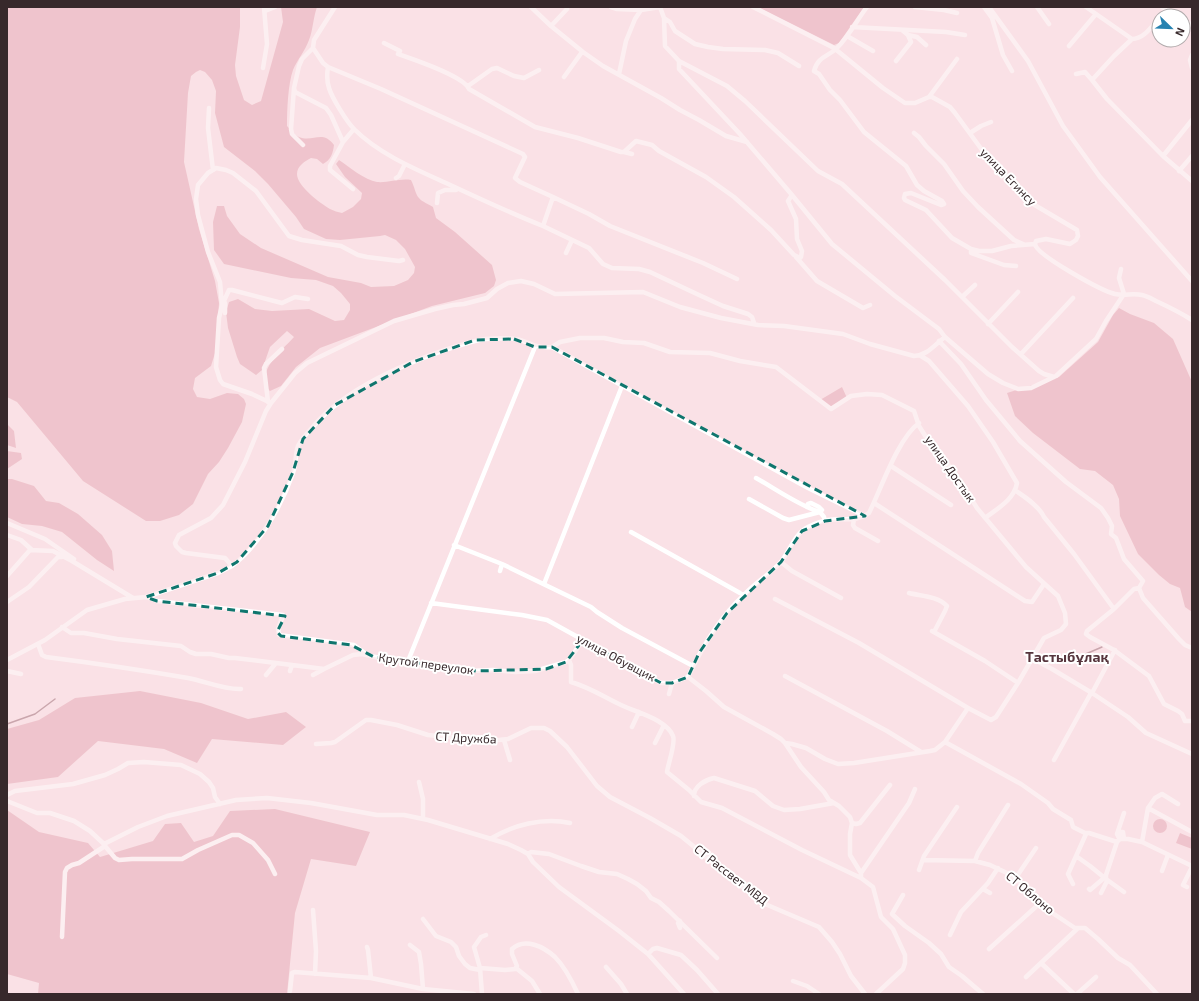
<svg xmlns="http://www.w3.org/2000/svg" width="1199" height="1001" viewBox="0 0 1199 1001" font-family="'Exo 2',sans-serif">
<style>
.green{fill:#e3a1af}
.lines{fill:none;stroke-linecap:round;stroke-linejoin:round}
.stream{stroke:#915d69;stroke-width:1.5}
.minor{stroke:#fff;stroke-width:4.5}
.marked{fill:none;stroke:#0f766e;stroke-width:3;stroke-dasharray:8 5;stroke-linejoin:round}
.labels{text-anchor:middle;stroke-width:4;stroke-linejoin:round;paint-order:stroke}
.street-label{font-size:12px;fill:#37282b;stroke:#fff}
.quarter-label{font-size:14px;font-weight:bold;fill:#56353d;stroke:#fff}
</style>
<rect width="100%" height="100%" fill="#fae1e6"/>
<path class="green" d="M7,7H240V27L235,65L236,76L244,100L252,105L261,101L283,22L281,7H317C313,18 313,30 309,40C305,51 297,60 293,70C288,84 287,110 287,126C290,129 294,135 299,137C313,143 322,129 334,145C333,153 331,160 323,164L317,159L311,158C305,161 297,166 297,174C297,186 320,203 330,209C334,211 338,212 342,213L353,207L361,199L362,193L345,177L336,164L339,160C349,167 365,180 377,182C388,183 400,178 411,180C414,185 416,196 419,198C422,202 429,204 433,207L436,218L455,232L492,265L496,280L494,286L485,293L432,306L320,348L296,367L281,386L270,391C268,389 265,385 265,383C262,366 284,348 294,337L287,331L270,347L262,370L256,375L240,364L237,357L228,328L226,312L229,302L238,299L255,309L272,311L309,309L335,321L344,320L350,310V304L341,293L333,286L316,280L291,278L224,264L214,250L213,222L217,206H224L227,216L240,234L261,248L328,277L361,283L371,287L394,286L408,280L414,273L415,267L405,249L396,240L385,235L380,236L340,240L326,239L304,229L296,217L268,184L255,171L224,147L215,113L216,91L212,80L205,72L200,70L196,72L191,76L188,93L184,162L199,229L215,281L219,303L216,350L211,366L195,378L193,389L197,397L210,399L227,393L238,394L244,399L246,404L242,422L228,448L219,462L208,474L193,504L179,515L160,521H146L83,481L17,402L7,397Z
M758,7H864L839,43L834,45Z
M1119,308L1130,314L1154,323L1173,339L1192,382V612L1185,607L1180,588L1170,584L1159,575L1138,554L1120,516L1119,499L1113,485L1095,471L1080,469L1033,433L1015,416L1007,393L1059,377L1098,342L1113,315Z
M842,387L847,398L831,409L820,400Z
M7,424L14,431L16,448L7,445Z
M7,451L21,453L22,459L7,469Z
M7,479H12L34,486L46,501L59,503L78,514L102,535L112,551L114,571L97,560L62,532L42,526L22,524L7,517Z
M140,691L201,703L248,719L286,712L306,727L283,745L212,739L197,763L164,749L98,741L58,777L7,784V729L39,720L75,698Z
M275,809L370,832L356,866L311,859L295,913L287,994H38L39,983L7,974V810L39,832L88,843L100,857L153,841L165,824L181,823L194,842L213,836L230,811Z
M1153 826a7 7 0 1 1 14 0a7 7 0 1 1-14 0Z
M1180,833L1192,838V849L1176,843Z"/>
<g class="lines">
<path class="stream" d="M1065,659L1081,656L1102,647
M7,724L35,714L55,699"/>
<path class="minor" d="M335,7L314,40L313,48L302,59L299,66L294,88L295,92L326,108L331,115L343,142
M531,7L551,26L583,52L603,66L661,98L680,110L699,120L726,136L747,142
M611,7L617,9L641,10
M660,7L664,18L670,22L675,31L695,44L708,47L723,49L765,50L778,53L799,66
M753,7L834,48L883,88L905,103H915L929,97H932L950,107L955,113L982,150L1033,204L1077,230L1078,236L1076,240L1070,244L1046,239L1036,241L1035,244C1036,255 1102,291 1115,294C1124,296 1133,293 1142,295C1147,296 1152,299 1156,301C1169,307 1181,313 1192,320
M867,7C857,20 849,36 837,48C828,57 818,56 814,71L819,74L830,90L840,100L864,132L906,166L917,185L924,191L942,201L944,204L941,205L911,193L905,194L904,198L905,200L926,210L952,238L971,249L979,251H992L1011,246L1035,244
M915,7L944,10L957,13
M984,7L992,18L1003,55L1012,71
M989,7L1028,61L1063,126L1100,177L1192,281
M1037,7L1049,24
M1086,7L1132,39C1144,39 1151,27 1159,18
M1162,7L1177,16
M265,11L275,7
M1161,16L1166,10
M664,18L665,46L679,61L727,86L745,101L818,171L842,184L945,280L1012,347L1039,371L1044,374L1054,377
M1183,19L1192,25
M551,26L567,9
M852,27L946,32L965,35
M908,35L917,37L926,45
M847,36L873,51
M1132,39L1114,56L1092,80L1107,99L1163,156L1192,181
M384,43L400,51L398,54C412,59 464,76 469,89L535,127L578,138L621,152H624L636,141L652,145L659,151L706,177L734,197L771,230L794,255L800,258L801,257L802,251L797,239L796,219L788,201L792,195
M1069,46L1096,14
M313,48L323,63L328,67L381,89L523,154L525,157L515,178L520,182L553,197L543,226L589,248L603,264L612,268L639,269L650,272L699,295L723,306L748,314L752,317L754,323
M1192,55L1190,60L1192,68
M679,61V69L740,134L792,195L832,244L895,296L939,329L945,337L988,374L1003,383L1018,389L1031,388L1056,376L1096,339L1106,321L1124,294L1119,278L1121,269
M896,61L911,42L908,35L902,30
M328,67C327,73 327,82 329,88C332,98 347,122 354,129C379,154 415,169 446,183C478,198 510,213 543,226
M263,68L267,44L264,7
M619,74L626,41L635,19L641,10L660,7
M1076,74L1085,72L1092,80
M564,77L582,52
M468,86L492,69L497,68L514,76L524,78L539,70
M294,88L291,129L292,134L303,145
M929,97L957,59
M209,108L208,128L213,170
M914,133L919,137L926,146L944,164L963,191L978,207L1014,240L1023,244
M970,133L981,126L991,122
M624,152L632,154
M1163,156L1192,120
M1179,171L1192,156
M396,178L399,176L405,164
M353,189L330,170V166L343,142L354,129
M553,197L589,214L610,226L703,263L737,279
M437,203L438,193L445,190H456
M971,249V253L1004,265L1016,266
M566,253L572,240
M796,257L817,281L863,308L870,305
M962,297L975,285
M223,303L229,290H232L278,302L282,303L295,297L308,299
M225,303V313
M988,324L1018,292
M939,341L961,364L986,400L1020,441L1066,482L1101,508L1108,518L1112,526L1111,534L1116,538L1124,559L1143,581L1139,588L1143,598L1179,639L1185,645L1192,648
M1021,354L1073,298
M921,356L929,361L968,406L993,442L1017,483C1014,500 998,508 985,518
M268,402L264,368L266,364L282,349
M271,403L252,394L223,384L220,380L216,367L219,318L222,305L220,282L208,252L198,215L196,199L198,185L208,173L216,168L226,170L233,173L256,191L289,236L302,240L341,246L358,255L367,257L399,261L403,260
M891,466L951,505
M756,478C774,488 801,507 820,512L822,510L819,507L811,503L808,504L807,507
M1016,491C1025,497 1039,506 1044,517L1074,554L1114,609L1087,631L1086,634L1090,637L1114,650L1149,676L1164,704L1178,711L1182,714L1185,721H1192
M749,499L783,518L789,520L820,512L824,517L825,521
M874,503L1025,601L1032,602L1044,584
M854,519L853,525L855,528L878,541
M7,523L45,539L74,559
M631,532L740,593L743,595
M7,535L21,540L32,550
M454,545L502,564L500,571
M781,562L792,571L841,598
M502,564L591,607L597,612L622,628L693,666
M232,566C259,546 282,505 293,473C296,465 295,455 298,446C301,440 306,434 311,429C344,389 405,363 454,347C465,344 475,340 486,339C497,338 509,337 520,340C533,344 536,348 552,347L808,488L865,516
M7,576L30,550L53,551L72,561L133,598
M544,584L622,386
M909,593C921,596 938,596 947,606L945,611L934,632
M146,597L157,601L283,615L278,629L279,635L354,645L366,654
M775,599L859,643L968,708
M7,602L29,587L58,557H62
M431,603L522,615L547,620L661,683H672L688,677L706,691L724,707L773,734L781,739L785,743L792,744L806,748L825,759L838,764L854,763L930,751L935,750L945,742L968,708L991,720L996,717L1018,683L1044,638L1061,630L1066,624L1065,613L1058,596L1026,567L977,508L953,470L931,445L919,426L914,411L882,395L867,394L851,396L831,409L776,367L740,361L710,353L670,352L644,343L623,342L604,338H580L560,342L552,347
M1114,609L1134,589L1139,588
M62,627L71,633H84L117,639L181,646L190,652L196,654H211L229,658H235L276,663
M932,631L985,661L1018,683
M38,644L42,655L46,657C93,663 141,670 188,678C205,681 224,690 241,689
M1033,659L1052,669L1092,693L1128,717L1146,733L1192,754
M7,660L45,640L87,610L125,599L146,597L218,573L232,566L225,558L186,553L182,552L176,546L175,543L179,535L211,518L223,505L245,462L266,411L271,403L295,373L307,363L394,321L435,309L453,305L464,304L487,298L497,289L508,283L521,281L534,284L555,294L643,292L680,307L721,318L758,325L784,326L843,334L870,344L914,356C928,355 934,345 945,337
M569,660L571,665V682C589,687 604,697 621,705C634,711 646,714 658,721C663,724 671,730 673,736C676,743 668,764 667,772L689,790L701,802L722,808L802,850L861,878
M408,661L535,347
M7,671L21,674
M290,671L292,665
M266,675L276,663L324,669L353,655L362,654L380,658L470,671L493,670L515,672L535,671L566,662L569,660L583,640
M313,675L324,669
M785,676L887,731L921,752
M688,677C702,647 719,618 744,595C755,583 770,574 780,563C790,551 794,534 808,527C814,524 821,521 828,520C843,518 857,522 869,513C881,489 898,438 919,423
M1092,693L1115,650
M669,694L672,683
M632,727L639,712
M504,740L510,760
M945,742L1021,784L1048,803L1053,809L1071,820L1073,827L1085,833H1089L1117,842L1120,839H1128L1142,842L1148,808L1192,832
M655,743L664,725
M785,743L801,767L824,792L829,800L839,806L850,817L852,823L850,834V855L861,873V878L873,887L881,917L893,929L905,955V963L903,969L876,994
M316,744L331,743L335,742L366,720H371L397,725L428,735L489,741L508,739L531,728H544L550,731L567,747L597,786L610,797L650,818L681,836L692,845L724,873L765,904L819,927L832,942L840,954L851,976L865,994
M1054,760L1091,693
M419,782L423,799V819
M7,795L15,791L73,784L105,775L118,769L128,763L144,762L181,765L200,774L209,782L213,788L215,797L220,804
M694,796C694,786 705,780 714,778L755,791L773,806L784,810L800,809L834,803
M7,801L37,813H50L74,821L90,831L104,844
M1148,808L1155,798L1162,794L1178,804
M852,823L856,824L860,823L890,785
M1119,836L1120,832H1123L1124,839
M1119,838L1117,834L1124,813
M490,839C513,825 543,817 570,823
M1117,842L1106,875V879L1124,892
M1142,842L1192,866
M105,846L115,858L119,860L132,859H182L198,850L232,835H239L253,843L268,860L275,874
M528,854L533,862L559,887L619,931L648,954L684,994
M1076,856L1090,866L1106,879
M923,860L975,861L990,865L1009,874L1024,886L1039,904L1075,928H1085L1098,939L1118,958L1130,965L1157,994
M975,861L978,853L1008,805
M919,870L924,856L957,807
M1162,871L1168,855
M861,873L909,803L915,789
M1015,879L1036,848
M1073,884L1068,874L1086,834
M1187,887L1183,885L1192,867
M983,889L990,893
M1089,889L1090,890L1104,878
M1101,893L1107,881
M903,895L892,914L905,926L929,943L941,954L949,967L962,976L983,994
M313,910L316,951L315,974
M423,919L436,936L451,942L456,947L459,956L465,964L470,968L480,970
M680,928L678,923L680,921
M950,935L961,912L988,883L998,868
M62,937L65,872L67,868L72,865L79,863L105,846L104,844L138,827L167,816L236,800L267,798L311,803L377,815H404L428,820L508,844L521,850L528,854L531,852L549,854L581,866L599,872L617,874L628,879L637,884L646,891L651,898L659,902L669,911L717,958
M410,945L419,952L421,964L423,989
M367,947L368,950L371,978
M989,949L1039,904
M648,954L653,949L657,948L681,955L697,970L718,994
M1041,963L1074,994
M606,967L621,984L627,994
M480,968L474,947L481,937L486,935
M516,968L532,981L540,994
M1026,977L1077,929
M793,981L807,986L819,994
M290,991L292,973L295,972L371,978L423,989L474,994
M482,994L480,968L505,970L515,969L517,966L512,954V949C525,937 544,947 555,957C565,967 572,981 578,994
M1077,994L1096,977"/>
</g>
<path d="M0 0H1199V1001H0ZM514,339L535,347H552L865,516L825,521L802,531L781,562L727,613L699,653L688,677L672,683H661L583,640L566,662L546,669L476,671L374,657L351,645L281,636L277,632L285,616L157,601L146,597L218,573L237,562L268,526L293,472L303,439L335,405L413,362L475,340Z" fill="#fae1e6" fill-opacity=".55" fill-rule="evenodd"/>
<path class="marked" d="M514,339L535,347H552L865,516L825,521L802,531L781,562L727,613L699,653L688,677L672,683H661L583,640L566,662L546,669L476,671L374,657L351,645L281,636L277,632L285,616L157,601L146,597L218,573L237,562L268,526L293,472L303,439L335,405L413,362L475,340Z"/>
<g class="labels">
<g class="street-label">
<text transform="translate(1008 177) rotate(46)" y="4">улица Егинсу</text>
<text transform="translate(950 469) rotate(55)" y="4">улица Достык</text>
<text transform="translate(616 658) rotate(28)" y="4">улица Обувщик</text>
<text transform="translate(426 664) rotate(8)" y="4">Крутой переулок</text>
<text transform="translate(466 738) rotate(3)" y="4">СТ Дружба</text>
<text transform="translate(731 875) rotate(38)" y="4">СТ Рассвет МВД</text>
<text transform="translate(1030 893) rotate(40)" y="4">СТ Облоно</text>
</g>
<g class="quarter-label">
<text x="1067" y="662">Тастыбұлақ</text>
</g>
</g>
<rect width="1199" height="1001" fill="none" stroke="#37282b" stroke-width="16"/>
<g transform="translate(1171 28) rotate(113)"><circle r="19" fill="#ffffff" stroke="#afa9aa"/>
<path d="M0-3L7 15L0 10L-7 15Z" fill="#2782b0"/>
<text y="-6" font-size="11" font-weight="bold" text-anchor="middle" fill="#37282b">N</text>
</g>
</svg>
